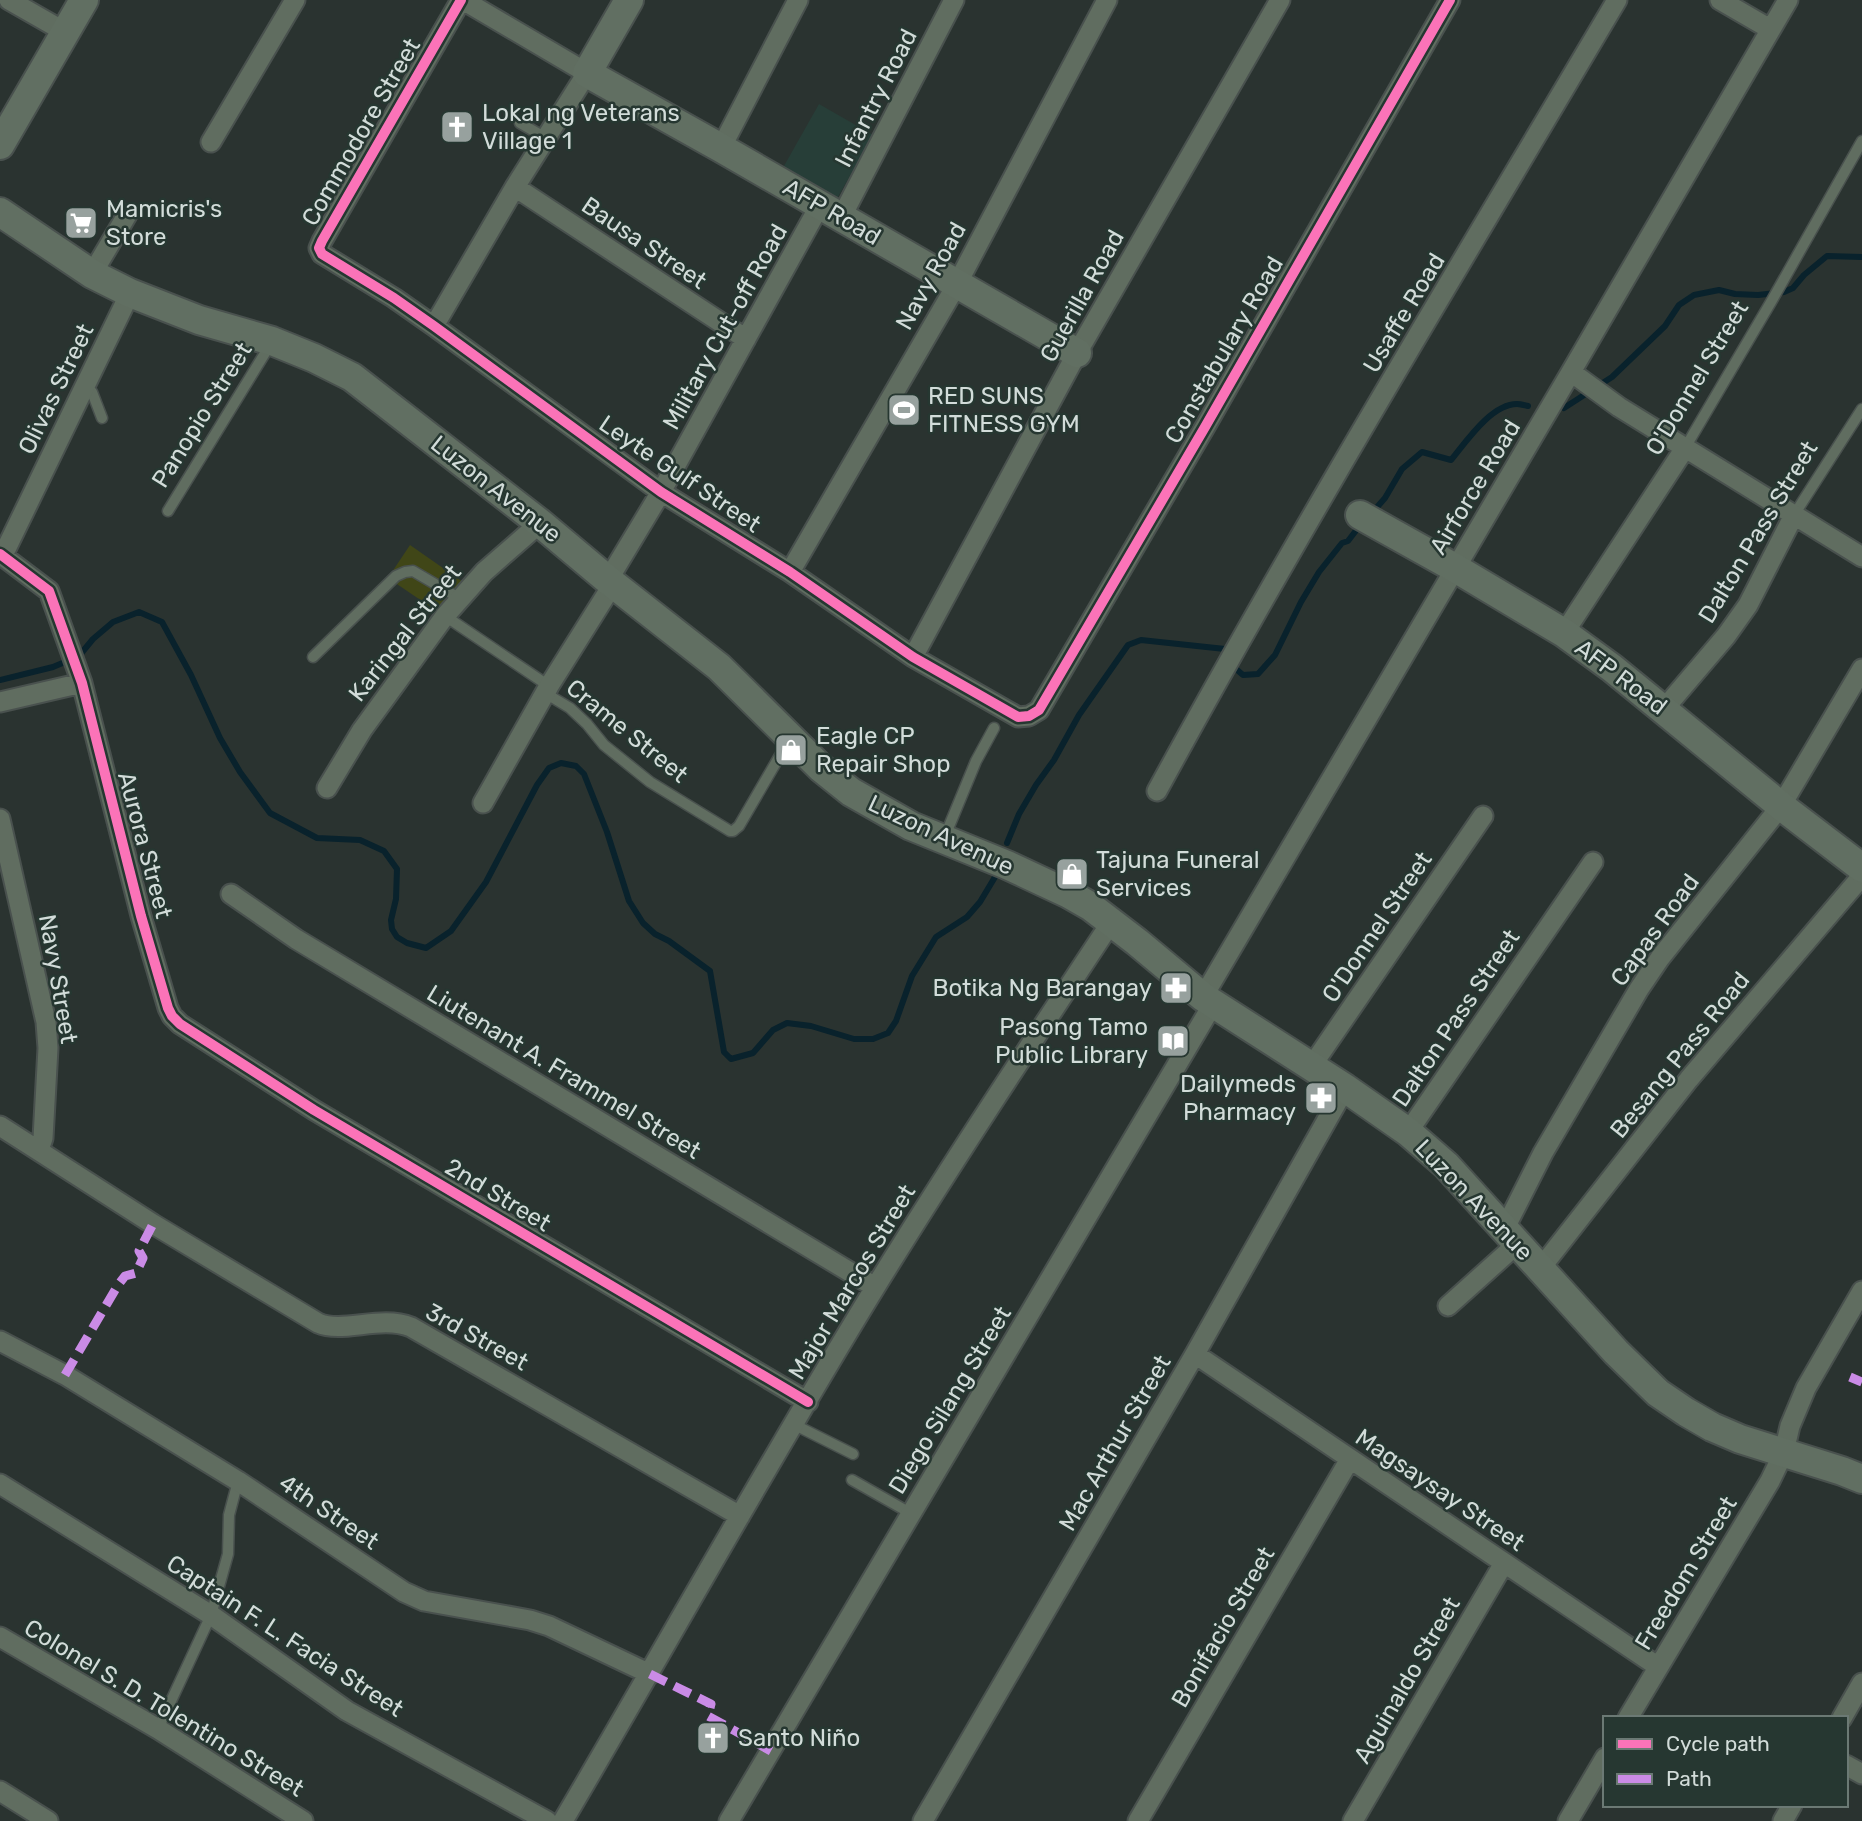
<svg xmlns="http://www.w3.org/2000/svg" width="1862" height="1821" viewBox="0 0 1862 1821" font-family="Rubik,sans-serif">
<style>
.built{fill:#273e38}
.grass{fill:#404617}
.lines{fill:none;stroke-linecap:round;stroke-linejoin:round}
.stream{stroke:#09222c;stroke-width:6}
.lane-casing{stroke:#49514e;stroke-width:13}
.street-casing{stroke:#49514e;stroke-width:23}
.secondary-casing{stroke:#49514e;stroke-width:32}
.lane{stroke:#606d60;stroke-width:10}
.street{stroke:#606d60;stroke-width:19}
.secondary{stroke:#616f62;stroke-width:28}
.quiet{stroke:#ca8be6;stroke-width:9;stroke-dasharray:18 9;stroke-linecap:butt}
.cycleway-casing{stroke:#263731;stroke-width:15}
.cycleway{stroke:#fb73b8;stroke-width:10}
.labels{text-anchor:middle;stroke-width:5;stroke-linejoin:round;paint-order:stroke}
.street-label{font-size:24px;fill:#d2dcd9;stroke:#263731}
.poi-label{font-size:24px;fill:#d2dcd9;stroke:#263731;text-anchor:start}
</style>
<rect width="100%" height="100%" fill="#2a3330"/>
<path class="built" d="M819,104L873,135L834,204L780,173Z"/>
<path class="grass" d="M410,545L463,582L441,614L388,578Z"/>
<g class="lines">
<path class="stream" d="M1564,408L1612,377L1665,326L1679,305L1694,295L1719,290L1735,294L1758,295L1784,292L1793,288L1804,275L1827,256L1862,257
M1371,514L1385,498L1402,469L1422,452L1451,460C1466,442 1491,404 1517,404C1520,404 1524,405 1528,406
M0,680L53,667L79,656L93,639L113,622L139,612L162,622L191,675L220,738L240,772L270,813L317,838L360,840L384,851L397,869L396,899L391,920L392,929L397,937L407,943L426,948L451,931L486,882L537,785L549,768L561,763L576,766L584,774L607,832L629,901L643,923L655,934L669,941L710,971L724,1052L731,1059L753,1053L773,1030L787,1023L811,1026L854,1039H873L888,1033L896,1021L912,976L936,937L967,917L980,902L998,872
M1007,843L1019,814L1036,785L1054,760L1079,715L1128,645L1141,640L1225,649L1236,669L1243,675L1258,674L1275,655L1301,602L1319,572L1342,543L1348,541L1361,524"/>
<defs>
<path id="lane" d="M520,123L546,138
M83,387L92,392L102,418
M1685,448L1771,302L1862,141
M168,511L270,345
M1794,515L1862,409
M445,616L549,686
M313,657L396,576L405,572L413,571L459,598
M545,693L570,708L587,724L604,745L650,782L730,831H733L739,826L789,740
M945,836L976,761L994,728
M795,1425L853,1454
M852,1480L912,1514
M158,1729L211,1615L228,1554L229,1515L238,1481"/>
<path id="street" d="M9,0L65,32
M461,0L322,241L319,248L322,254L394,298L434,326L661,492L790,572L913,657L1018,717L1029,716L1039,710L1205,427L1450,0
M1720,0L1770,29
M211,142L295,0
M721,148L798,0
M515,187L746,339
M841,218L954,0
M92,274L127,215
M434,326L515,187L587,73L463,0
M1571,372L1619,407L1862,557
M0,554L49,591L82,683L141,916L168,1008L172,1016L180,1024L314,1110L808,1402
M4,557L5,551L130,293
M790,572L957,284L1107,0
M608,580L661,492L820,205
M1564,633L1685,448
M913,657L1077,353L1280,0
M0,702L82,683
M1664,709L1726,636L1748,605L1794,515
M327,788L362,730L445,616L484,572L540,523
M1157,791C1303,523 1462,262 1617,0
M483,803L549,686L613,584
M0,819L46,1022L48,1048L43,1138L39,1150
M231,894L296,939L875,1287
M1203,997L1571,372L1788,0
M1311,1067L1483,816
M0,1126L153,1224L318,1323C343,1334 380,1315 411,1327L740,1516
M1408,1132L1593,862
M1504,1230L1543,1153L1639,989L1660,958L1781,806L1862,669
M1540,1269L1689,1079L1862,876
M1448,1306L1517,1244
M0,1341L65,1375L238,1481L404,1592L424,1601L530,1620L549,1626L650,1674
M1195,1354L1657,1666
M0,1484L211,1615L347,1711L547,1821
M0,1637L158,1729L303,1821
M1628,1718L1770,1481L1784,1452L1790,1426L1806,1388L1862,1291
M1842,1718L1862,1683
M1846,1765L1862,1774
M0,1791L48,1821
M563,1821C668,1643 768,1462 876,1286C952,1163 1032,1042 1112,921
M729,1821L1213,1004
M923,1821L1195,1354L1345,1088
M1138,1821L1350,1459
M1353,1821L1504,1563
M1568,1821L1605,1758
M1783,1821L1792,1805"/>
<path id="secondary" d="M629,0L587,73L721,148L1077,353
M0,145L84,0
M0,212L92,274L130,293L199,320L272,341L314,358L352,377L540,523L608,580L719,667L821,768L851,792L911,826L1007,865L1069,894L1090,906L1137,942L1203,997L1345,1088L1408,1132L1446,1165L1616,1352L1658,1393L1686,1412L1712,1427L1740,1439L1842,1471L1862,1479
M1360,515L1455,568L1564,633L1612,668L1781,806L1862,868"/>
</defs>
<use href="#lane" class="lane-casing"/>
<use href="#street" class="street-casing"/>
<use href="#secondary" class="secondary-casing"/>
<use href="#lane" class="lane"/>
<use href="#street" class="street"/>
<use href="#secondary" class="secondary"/>
<path class="quiet" d="M65,1375L118,1285L125,1276L136,1273L143,1258L139,1251L153,1224
M1850,1377L1862,1382
M650,1674L711,1704L708,1716L771,1751"/>
<defs>
<path id="cycleway" d="M461,0L322,241L319,248L322,254L394,298L434,326L661,492L790,572L913,657L1018,717L1029,716L1039,710L1205,427L1450,0
M0,554L49,591L82,683L141,916L168,1008L172,1016L180,1024L314,1110L808,1402"/>
</defs>
<use href="#cycleway" class="cycleway-casing"/>
<use href="#cycleway" class="cycleway"/>
</g>
<defs>
<symbol id="church-square" viewBox="-11 -11 22 22"><rect x="-9" y="-9" width="18" height="18" rx="4" fill="#97a19e" stroke="#263731"/><path d="M-1.2-6h2.4v3.5h3.3v2.4h-3.3V6h-2.4V-.1h-3.3v-2.4h3.3Z" fill="#fff"/></symbol>
<symbol id="supermarket-square" viewBox="-11 -11 22 22"><rect x="-9" y="-9" width="18" height="18" rx="4" fill="#97a19e" stroke="#263731"/><path d="M-6-5.5h2.5l.6 2H6L4.5 2H-2.5L-4.4-4H-6ZM-1.5 3.2a1.3 1.3 0 1 0 .1 0ZM3 3.2a1.3 1.3 0 1 0 .1 0Z" fill="#fff"/></symbol>
<symbol id="stadium-square" viewBox="-11 -11 22 22"><rect x="-9" y="-9" width="18" height="18" rx="4" fill="#97a19e" stroke="#263731"/><path d="M0-5a6.5 5 0 1 0 0 10a6.5 5 0 1 0 0-10ZM-3.5-1.8h7v3.6h-7Z" fill="#fff"/></symbol>
<symbol id="shop-square" viewBox="-11 -11 22 22"><rect x="-9" y="-9" width="18" height="18" rx="4" fill="#97a19e" stroke="#263731"/><path d="M-5-2.5h2.3a2.7 3.5 0 0 1 5.4 0H5L5.5 6h-11ZM-1.5-2.5h3a1.5 2.3 0 0 0-3 0Z" fill="#fff"/></symbol>
<symbol id="pharmacy-square" viewBox="-11 -11 22 22"><rect x="-9" y="-9" width="18" height="18" rx="4" fill="#97a19e" stroke="#263731"/><path d="M-2-6h4v4h4v4h-4v4h-4v-4h-4v-4h4Z" fill="#fff"/></symbol>
<symbol id="library-square" viewBox="-11 -11 22 22"><rect x="-9" y="-9" width="18" height="18" rx="4" fill="#97a19e" stroke="#263731"/><path d="M-6-4Q-3-5.5-.7-3.5V5Q-3 3-6 4ZM6-4Q3-5.5 .7-3.5V5Q3 3 6 4Z" fill="#fff"/></symbol>
</defs>
<g fill-rule="evenodd">
<use href="#church-square" x="438" y="108" width="38" height="38"/>
<use href="#supermarket-square" x="62" y="204" width="38" height="38"/>
<use href="#stadium-square" x="885" y="391" width="38" height="38"/>
<use href="#shop-square" x="772" y="731" width="38" height="38"/>
<use href="#shop-square" x="1053" y="855" width="38" height="38"/>
<use href="#pharmacy-square" x="1157" y="969" width="38" height="38"/>
<use href="#library-square" x="1154" y="1022" width="38" height="38"/>
<use href="#pharmacy-square" x="1302" y="1079" width="38" height="38"/>
<use href="#church-square" x="694" y="1719" width="38" height="38"/>
</g>
<g class="labels">
<g class="street-label">
<text transform="translate(876 98) rotate(-63)" y="8">Infantry Road</text>
<text transform="translate(361 132) rotate(-60)" y="8">Commodore Street</text>
<text transform="translate(832 212) rotate(30)" y="8">AFP Road</text>
<text transform="translate(644 243) rotate(34)" y="8">Bausa Street</text>
<text transform="translate(931 276) rotate(-61)" y="8">Navy Road</text>
<text transform="translate(1082 296) rotate(-61)" y="8">Guerilla Road</text>
<text transform="translate(1404 313) rotate(-59)" y="8">Usaffe Road</text>
<text transform="translate(725 327) rotate(-61)" y="8">Military Cut-off Road</text>
<text transform="translate(1224 350) rotate(-60)" y="8">Constabulary Road</text>
<text transform="translate(1697 378) rotate(-59)" y="8">O'Donnel Street</text>
<text transform="translate(56 389) rotate(-64)" y="8">Olivas Street</text>
<text transform="translate(202 415) rotate(-58)" y="8">Panopio Street</text>
<text transform="translate(680 474) rotate(34)" y="8">Leyte Gulf Street</text>
<text transform="translate(1475 487) rotate(-59)" y="8">Airforce Road</text>
<text transform="translate(496 489) rotate(38)" y="8">Luzon Avenue</text>
<text transform="translate(1758 532) rotate(-59)" y="8">Dalton Pass Street</text>
<text transform="translate(405 633) rotate(-52)" y="8">Karingal Street</text>
<text transform="translate(1621 677) rotate(37)" y="8">AFP Road</text>
<text transform="translate(627 731) rotate(39)" y="8">Crame Street</text>
<text transform="translate(941 835) rotate(25)" y="8">Luzon Avenue</text>
<text transform="translate(145 845) rotate(75)" y="8">Aurora Street</text>
<text transform="translate(1377 927) rotate(-56)" y="8">O'Donnel Street</text>
<text transform="translate(1655 930) rotate(-54)" y="8">Capas Road</text>
<text transform="translate(58 979) rotate(80)" y="8">Navy Street</text>
<text transform="translate(1456 1018) rotate(-56)" y="8">Dalton Pass Street</text>
<text transform="translate(1680 1055) rotate(-51)" y="8">Besang Pass Road</text>
<text transform="translate(564 1072) rotate(31)" y="8">Liutenant A. Frammel Street</text>
<text transform="translate(498 1195) rotate(31)" y="8">2nd Street</text>
<text transform="translate(1474 1200) rotate(46)" y="8">Luzon Avenue</text>
<text transform="translate(852 1282) rotate(-59)" y="8">Major Marcos Street</text>
<text transform="translate(477 1337) rotate(29)" y="8">3rd Street</text>
<text transform="translate(950 1400) rotate(-59)" y="8">Diego Silang Street</text>
<text transform="translate(1115 1443) rotate(-60)" y="8">Mac Arthur Street</text>
<text transform="translate(1440 1490) rotate(34)" y="8">Magsaysay Street</text>
<text transform="translate(329 1512) rotate(34)" y="8">4th Street</text>
<text transform="translate(1686 1573) rotate(-59)" y="8">Freedom Street</text>
<text transform="translate(1223 1627) rotate(-60)" y="8">Bonifacio Street</text>
<text transform="translate(285 1636) rotate(33)" y="8">Captain F. L. Facia Street</text>
<text transform="translate(1407 1680) rotate(-60)" y="8">Aguinaldo Street</text>
<text transform="translate(164 1708) rotate(31)" y="8">Colonel S. D. Tolentino Street</text>
</g>
<g class="poi-label">
<text x="482" y="121">Lokal ng Veterans<tspan x="482" dy="28">Village 1</tspan></text>
<text x="106" y="217">Mamicris's<tspan x="106" dy="28">Store</tspan></text>
<text x="928" y="404">RED SUNS<tspan x="928" dy="28">FITNESS GYM</tspan></text>
<text x="816" y="744">Eagle CP<tspan x="816" dy="28">Repair Shop</tspan></text>
<text x="1096" y="868">Tajuna Funeral<tspan x="1096" dy="28">Services</tspan></text>
<text x="1152" y="996" text-anchor="end">Botika Ng Barangay</text>
<text x="1148" y="1035" text-anchor="end">Pasong Tamo<tspan x="1148" dy="28">Public Library</tspan></text>
<text x="1296" y="1092" text-anchor="end">Dailymeds<tspan x="1296" dy="28">Pharmacy</tspan></text>
<text x="738" y="1746">Santo Niño</text>
</g>
</g>
<rect x="1603" y="1716" width="245" height="91" fill="#263731" stroke="#6b7974" stroke-width="2"/>
<rect x="1617" y="1739" width="35" height="10" fill="#fb73b8" stroke="#6b7974" stroke-width="2"/>
<text x="1666" y="1751" font-size="21" fill="#d2dcd9">Cycle path</text>
<rect x="1617" y="1774" width="35" height="10" fill="#ca8be6" stroke="#6b7974" stroke-width="2"/>
<text x="1666" y="1786" font-size="21" fill="#d2dcd9">Path</text>
</svg>
